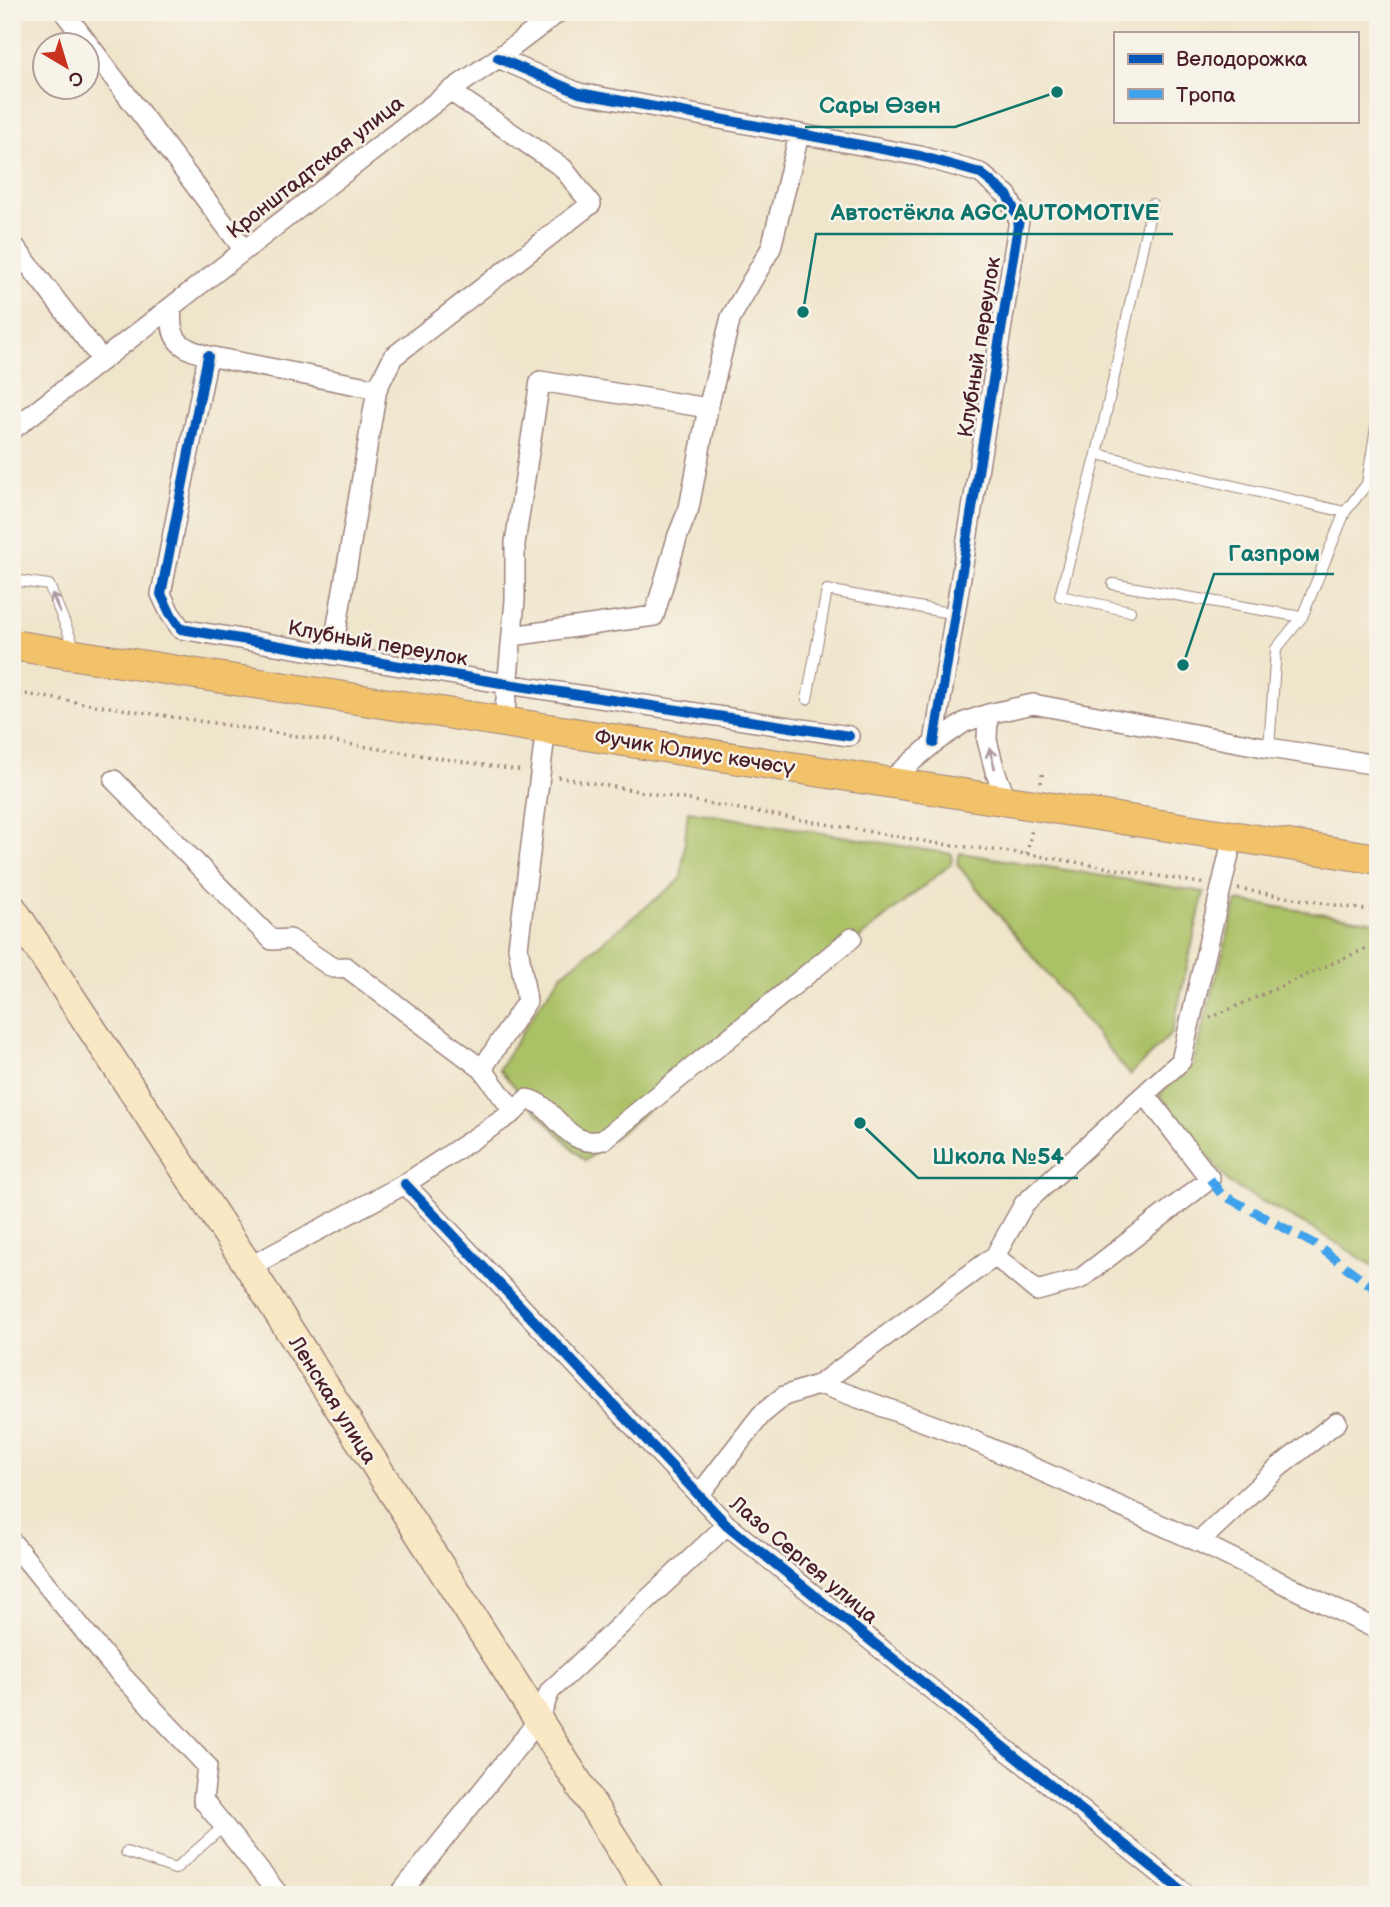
<svg xmlns="http://www.w3.org/2000/svg" width="1390" height="1907" viewBox="0 0 1390 1907" font-family="'Balsamiq Sans',sans-serif">
<style>
.green{fill:#abc166;stroke:#7a7048;stroke-width:2}
.lines{fill:none;stroke-linecap:round;stroke-linejoin:round}
.service-casing{stroke:#9c827b;stroke-width:12}
.minor-casing{stroke:#9c827b;stroke-width:22}
.secondary-casing{stroke:#9c827b;stroke-width:31}
.primary-casing{stroke:#9c827b;stroke-width:32}
.path{stroke:#9c827b;stroke-width:3.5;stroke-dasharray:2 5;stroke-linecap:butt}
.service{stroke:#fff;stroke-width:10}
.minor{stroke:#fff;stroke-width:19}
.secondary{stroke:#fae7c3;stroke-width:28}
.primary{stroke:#f2c26a;stroke-width:30}
.quiet{stroke:#40a2eb;stroke-width:9;stroke-dasharray:18 9;stroke-linecap:butt}
.cycleway-casing{stroke:#f7f3e8;stroke-width:15}
.cycleway{stroke:#0057b8;stroke-width:10}
.oneway{stroke:#ae9aa0}
.labels{text-anchor:middle;stroke-width:5;stroke-linejoin:round;paint-order:stroke}
.street-label{font-size:21px;fill:#4a1f2b;stroke:#f7f3e8}
.leader{fill:none;stroke:#0f766e;stroke-width:2.5}
.callout-dot{fill:#0f766e;stroke:#f7f3e8;stroke-width:2.5}
.callout-label{font-size:23px;text-anchor:middle;font-weight:bold;fill:#0f766e;stroke:#f7f3e8;stroke-width:5;stroke-linejoin:round;paint-order:stroke}
</style>
<rect width="100%" height="100%" fill="#f7f3e8"/>
<filter id="ink" filterUnits="userSpaceOnUse"><feTurbulence type="fractalNoise" baseFrequency=".0143" numOctaves="2"/><feDisplacementMap in="SourceGraphic" scale="14" xChannelSelector="R" yChannelSelector="G"/><feConvolveMatrix kernelMatrix="1 2 1 2 8 2 1 2 1" color-interpolation-filters="sRGB"/></filter>
<filter id="wash" filterUnits="userSpaceOnUse"><feTurbulence type="fractalNoise" baseFrequency=".00686" numOctaves="4" result="noise"/><feDisplacementMap in="SourceGraphic" scale="28" xChannelSelector="R" yChannelSelector="G"/><feGaussianBlur stdDeviation="1.57" result="paint"/><feColorMatrix in="noise" values="0 0 0 0 0 0 0 0 0 0 0 0 0 0 0 0 0 1.4 0 .05"/><feComposite in="paint" operator="in"/></filter>
<g filter="url(#wash)">
<rect width="100%" height="100%" fill="#efe5cb"/>
<path class="green" d="M688,811L952,854L951,864L585,1161L537,1112L499,1069L538,1007L562,974L681,879Z
M960,853L1204,892L1172,1033L1130,1075L957,864Z
M1237,901L1378,922V1269L1324,1235L1230,1184L1159,1094L1192,1066Z"/>
</g>
<g filter="url(#ink)">
<g class="lines">
<defs>
<path id="service" d="M1097,454L1345,512
M12,580L49,585L76,651
M1113,584L1302,617
M1130,611L1060,596L1097,454L1152,204
M807,699L827,590L955,614
M1269,748L1276,649L1302,617L1345,512L1367,484L1378,415
M126,1852L175,1869L224,1826"/>
<path id="minor" d="M64,12L244,250
M498,58L579,93L920,156L980,173L1007,195L1019,220L934,743
M12,243L102,360
M172,306C169,339 177,347 208,356L377,389
M208,356L161,594L170,613L181,629L507,684L849,736
M12,430L450,91L498,58L559,12
M512,636L654,616L678,535L689,508L708,408L731,317L771,248L799,135
M332,655L377,389L393,357L591,204L563,168L450,91
M988,714L987,740L995,771L1007,801
M504,722L515,600V543L540,381L708,408
M114,780L272,940L290,939L333,968L346,967L482,1069L514,1112L405,1184L249,1267
M888,782L934,743L965,722L988,714L1033,704L1269,748L1378,765
M482,1069L527,1001L518,947L546,728
M514,1112L527,1099C556,1104 564,1150 603,1140L852,938
M405,1184L727,1525L1187,1895
M995,1256L1037,1291L1080,1279L1210,1179L1145,1094
M820,1384L995,1256L1024,1204L1181,1061L1233,837
M699,1495L761,1415L784,1396L820,1384L963,1436L1199,1542L1378,1630
M12,1542L111,1664L207,1766L203,1800L279,1895
M1199,1542L1279,1467L1337,1422
M399,1895L538,1721L550,1691L727,1525"/>
<path id="secondary" d="M12,908L249,1267L650,1895"/>
<path id="primary" d="M12,645L1378,859"/>
</defs>
<use href="#service" class="service-casing"/>
<use href="#minor" class="minor-casing"/>
<use href="#secondary" class="secondary-casing"/>
<use href="#primary" class="primary-casing"/>
<path class="path" d="M12,692L523,771
M558,777L934,843L1027,854L1206,884
M1041,783L1043,770
M1027,854L1032,829
M1238,889L1378,912
M1210,1018L1378,943"/>
<use href="#service" class="service"/>
<use href="#minor" class="minor"/>
<use href="#secondary" class="secondary"/>
<use href="#primary" class="primary"/>
<path class="quiet" d="M1210,1179L1221,1194L1318,1246L1378,1291"/>
<defs>
<path id="cycleway" d="M498,58L579,93L920,156L980,173L1007,195L1019,220L934,743
M208,356L161,594L170,613L181,629L507,684L849,736
M405,1184L727,1525L1187,1895"/>
</defs>
<use href="#cycleway" class="cycleway-casing"/>
<use href="#cycleway" class="cycleway"/>
</g>
<defs><path id="oneway-shaft" d="M-6 0H5M1.5-3L5.5 0L1.5 3" fill="none" stroke-width="1.6" stroke-linecap="round" stroke-linejoin="round" transform="scale(1.75)"/></defs>
<g class="oneway">
<use href="#oneway-shaft" transform="translate(56 603) rotate(-112)"/>
<use href="#oneway-shaft" transform="translate(992 758) rotate(-105)"/>
</g>
</g>
<g class="labels">
<g class="street-label">
<text transform="translate(315 167) rotate(-38)" y="7">Кронштадтская улица</text>
<text transform="translate(979 347) rotate(-81)" y="7">Клубный переулок</text>
<text transform="translate(378 643) rotate(10)" y="7">Клубный переулок</text>
<text transform="translate(695 752) rotate(9)" y="7">Фучик Юлиус көчөсү</text>
<text transform="translate(333 1400) rotate(58)" y="7">Ленская улица</text>
<text transform="translate(804 1560) rotate(40)" y="7">Лазо Сергея улица</text>
</g>
</g>
<path class="leader" d="M1057 92L955 127H805M803 312L816 234H1173M1183 665L1214 574H1334M860 1123L918 1178H1078"/>
<g class="callout-dot">
<circle cx="1057" cy="92" r="7"/>
<circle cx="803" cy="312" r="7"/>
<circle cx="1183" cy="665" r="7"/>
<circle cx="860" cy="1123" r="7"/>
</g>
<g class="callout-label">
<text x="880" y="113">Сары Өзөн</text>
<text x="995" y="220">Автостёкла AGC AUTOMOTIVE</text>
<text x="1274" y="561">Газпром</text>
<text x="998" y="1164">Школа №54</text>
</g>
<rect width="1390" height="1907" fill="none" stroke="#f7f3e8" stroke-width="42"/>
<rect x="1114" y="32" width="245" height="91" fill="#f7f3e8" stroke="#b29e9c" stroke-width="2"/>
<rect x="1128" y="54" width="35" height="10" fill="#0057b8" stroke="#b29e9c" stroke-width="2"/>
<text x="1176" y="66" font-size="21" fill="#4a1f2b">Велодорожка</text>
<rect x="1128" y="89" width="35" height="10" fill="#40a2eb" stroke="#b29e9c" stroke-width="2"/>
<text x="1176" y="102" font-size="21" fill="#4a1f2b">Тропа</text>
<g transform="translate(66 66) rotate(142)"><circle r="33" fill="#f7f3e8" stroke="#b29e9c" stroke-width="2"/>
<path d="M0-5L12 26L0 18L-12 26Z" fill="#c8321e"/>
<text y="-10" font-size="19" font-weight="bold" text-anchor="middle" fill="#4a1f2b">С</text>
</g>
</svg>
